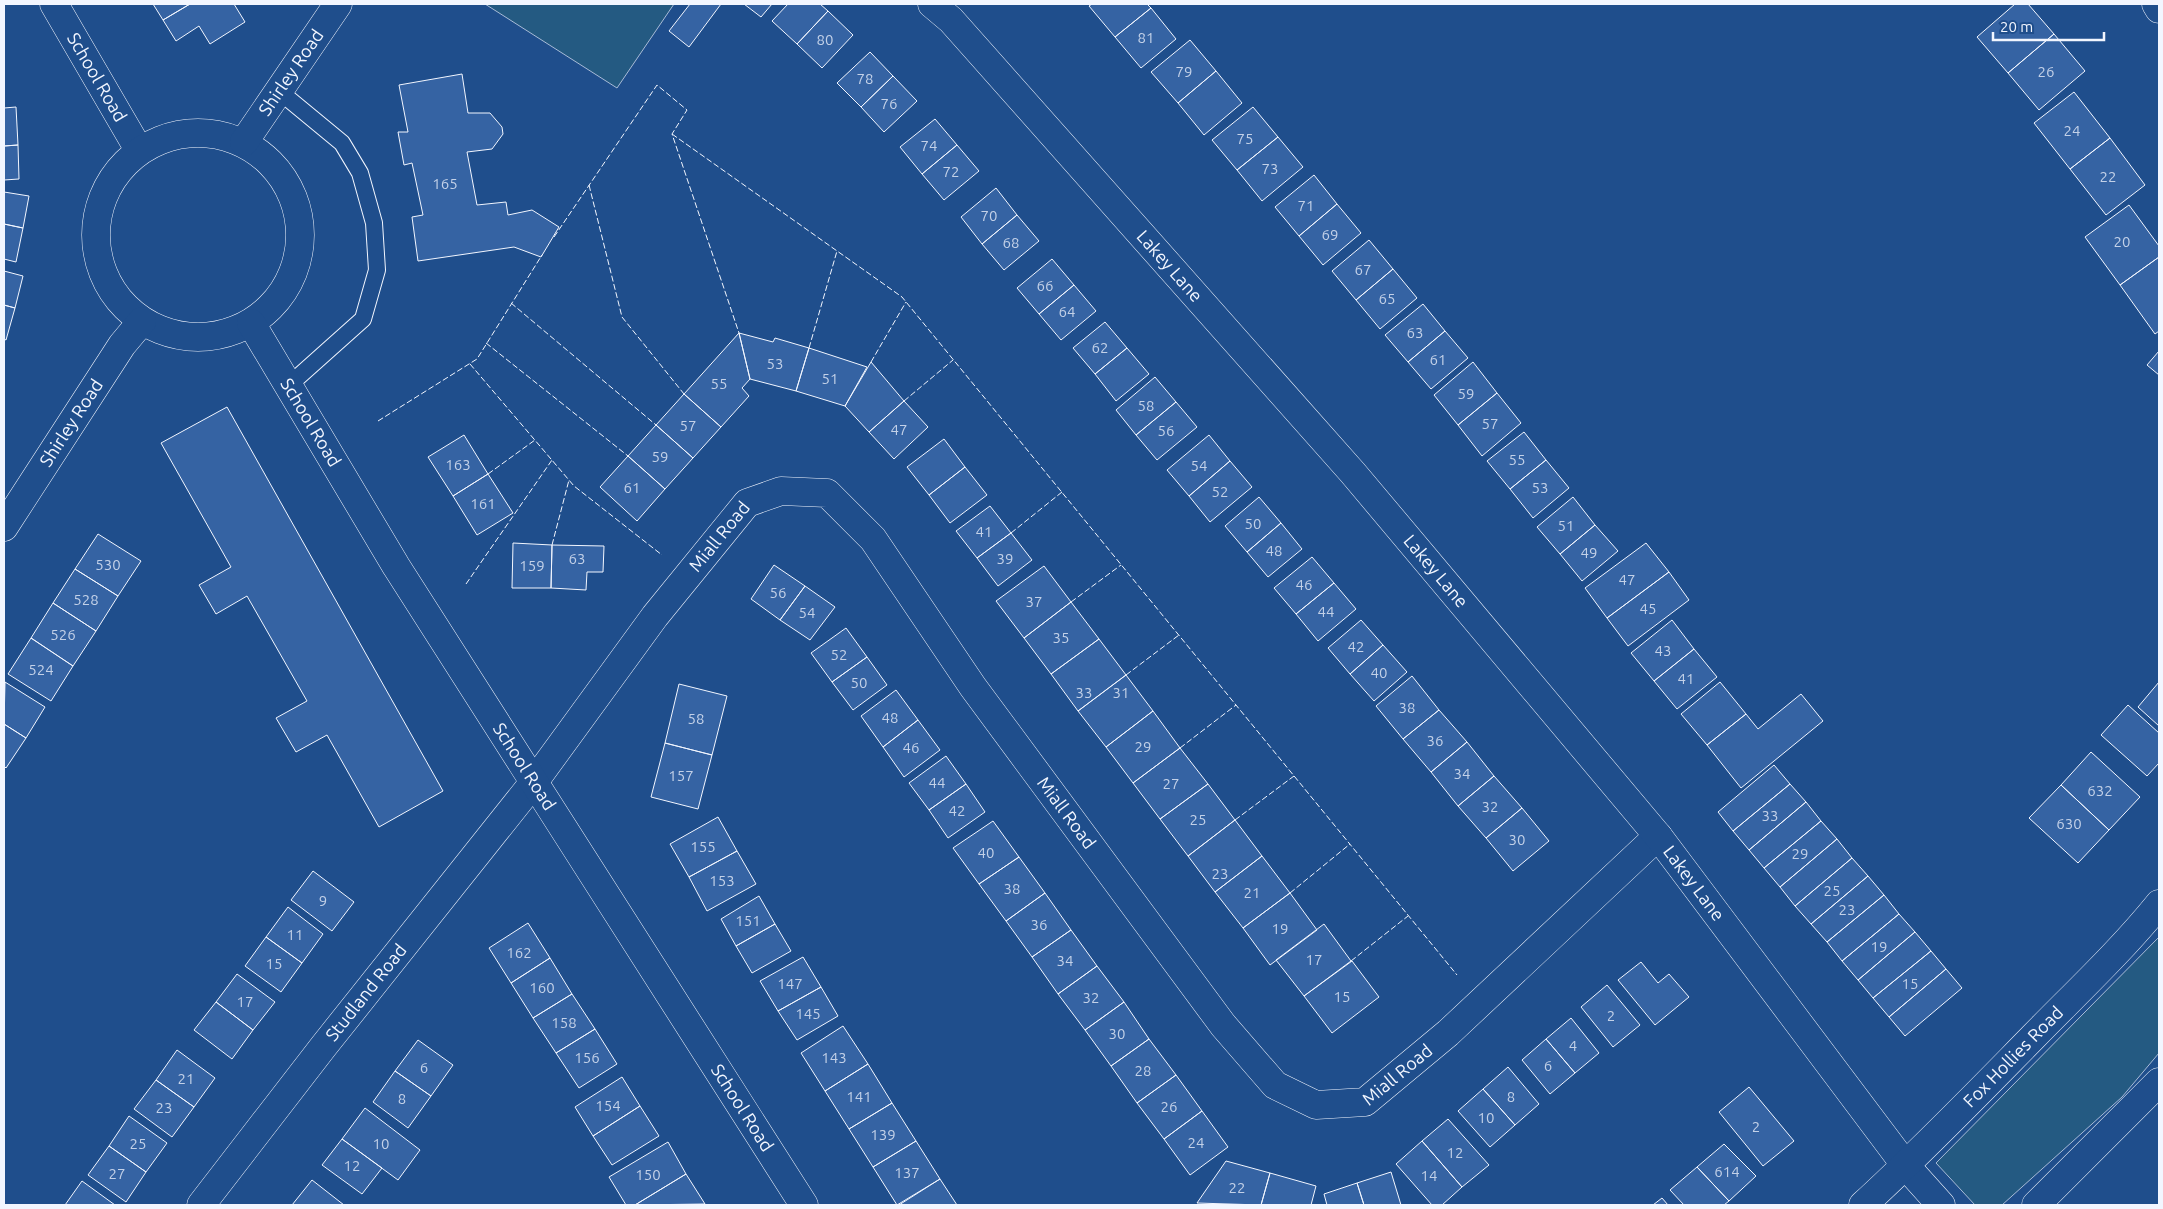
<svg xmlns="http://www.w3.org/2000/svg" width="2163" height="1209" viewBox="0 0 2163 1209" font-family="Ubuntu,sans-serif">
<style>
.green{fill:#245a82;stroke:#a8bbd7}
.building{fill:#3563a3;stroke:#f2f6ff}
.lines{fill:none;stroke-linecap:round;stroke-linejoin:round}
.lane-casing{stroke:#f2f6ff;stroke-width:18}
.street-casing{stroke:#f2f6ff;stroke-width:29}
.secondary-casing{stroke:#f2f6ff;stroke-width:29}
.primary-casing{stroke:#f2f6ff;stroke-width:29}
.lane{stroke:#1f4e8c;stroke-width:16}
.street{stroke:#1f4e8c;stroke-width:28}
.secondary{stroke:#1f4e8c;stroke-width:28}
.primary{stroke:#1f4e8c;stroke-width:28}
.fence{stroke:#f2f6ff;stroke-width:1;stroke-dasharray:6 2.5;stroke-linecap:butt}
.labels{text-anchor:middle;stroke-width:4;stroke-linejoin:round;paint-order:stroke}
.number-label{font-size:15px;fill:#c3d1e8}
.street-label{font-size:18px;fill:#f2f6ff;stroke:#1f4e8c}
</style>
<rect width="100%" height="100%" fill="#1f4e8c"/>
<path class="green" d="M485,4H674L617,88Z
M2159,937V1053L2122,1097L2002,1205H1975L1936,1163Z"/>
<path class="building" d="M153,4H190L163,20Z
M190,4H234L245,22L210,44L199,26L176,41L163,20Z
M690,4H721L689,47L669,31Z
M744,4H772L761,17Z
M788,4H820L828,11L797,44L772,21Z
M1092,4H1147L1151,8L1115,37L1089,6Z
M2015,4H2028L2054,34L2008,73L1977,37Z
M1151,8L1176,39L1141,68L1115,37Z
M828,11L853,35L822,68L797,44Z
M2054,34L2085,71L2039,110L2008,73Z
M1190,40L1216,71L1178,103L1151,72Z
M870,52L893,76L861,107L837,83Z
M1216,71L1242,103L1204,135L1178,103Z
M462,74L468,113H490L502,127L503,134L492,149L467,152L477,205L506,202L508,215L532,210L559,227L541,257L514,247L418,261L412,217L423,215L412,163L404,165L398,132H408L399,85Z
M893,76L917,101L884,132L861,107Z
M2074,92L2110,138L2070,169L2034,123Z
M16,107L18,145L4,146V108Z
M1253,107L1278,137L1237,170L1212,140Z
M935,119L957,145L922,174L900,147Z
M1278,137L1303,167L1262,201L1237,170Z
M2110,138L2145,185L2106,215L2070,169Z
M18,145L19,179L4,180V146Z
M957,145L979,171L944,200L922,174Z
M1314,175L1337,204L1299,236L1275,207Z
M996,188L1017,215L982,244L961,217Z
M4,192L29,196L23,228L4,224Z
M1337,204L1361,233L1323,265L1299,236Z
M2129,205L2159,246V257L2120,285L2085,237Z
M1017,215L1039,241L1004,270L982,244Z
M4,224L23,228L16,262L4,259Z
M1369,240L1393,269L1356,300L1332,271Z
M2159,257V331L2155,334L2120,285Z
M1052,259L1074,285L1039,314L1017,288Z
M1393,269L1417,298L1380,329L1356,300Z
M4,271L23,276L15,308L4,305Z
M1074,285L1096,311L1061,340L1039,314Z
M1423,304L1445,331L1408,362L1385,335Z
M4,305L15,308L6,340L4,339Z
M1105,322L1127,348L1095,374L1073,348Z
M1445,331L1468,358L1431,389L1408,362Z
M739,333L750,379L742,388L749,396L721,427L684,394Z
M739,333L773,342L775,338L809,348L796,391L750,379Z
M809,348L867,367L845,406L796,391Z
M1127,348L1149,374L1116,401L1095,374Z
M2159,351V375L2147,365Z
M871,362L904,401L869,432L845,406Z
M1473,362L1497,393L1458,425L1434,395Z
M1155,377L1176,402L1136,435L1116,410Z
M1497,393L1521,423L1482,456L1458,425Z
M684,394L721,427L693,458L656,425Z
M904,401L928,427L894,459L869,432Z
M1176,402L1197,427L1157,460L1136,435Z
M227,407L443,791L379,827L327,735L296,752L276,718L307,701L247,596L216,614L199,585L231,567L161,443Z
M656,425L693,458L665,489L628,456Z
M1524,432L1546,460L1510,489L1487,461Z
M464,435L488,474L453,496L428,457Z
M1209,435L1230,461L1189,496L1167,470Z
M944,439L965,467L929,495L907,467Z
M628,456L665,489L637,521L600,487Z
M1546,460L1569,488L1533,518L1510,489Z
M1230,461L1252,487L1210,522L1189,496Z
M965,467L987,495L950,523L929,495Z
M488,474L513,513L477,535L453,496Z
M1259,497L1281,523L1247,552L1225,526Z
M1573,497L1595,525L1560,554L1537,527Z
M990,506L1011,533L977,558L956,531Z
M1281,523L1302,549L1268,577L1247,552Z
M1595,525L1618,551L1582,581L1560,554Z
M1011,533L1032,560L998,586L977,558Z
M98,534L141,561L118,596L75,569Z
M513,543L552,545L551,588H512Z
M1646,543L1669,572L1607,618L1585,588Z
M552,545L604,546L603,572H587L586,590L551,588Z
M1312,557L1334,583L1296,614L1274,588Z
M774,565L805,586L780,620L751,599Z
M1044,566L1071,602L1024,638L996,601Z
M75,569L118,596L96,631L53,603Z
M1669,572L1689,600L1628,646L1607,618Z
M1334,583L1356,609L1318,641L1296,614Z
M805,586L835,607L810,640L780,620Z
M1071,602L1099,639L1051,674L1024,638Z
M53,603L96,631L73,666L31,638Z
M1361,620L1383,645L1350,674L1328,648Z
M1672,620L1694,649L1654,681L1631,653Z
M846,628L867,657L832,682L811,653Z
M31,638L73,666L51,701L8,674Z
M1099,639L1126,675L1078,711L1051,674Z
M1383,645L1407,672L1374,701L1350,674Z
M1694,649L1717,677L1677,709L1654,681Z
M867,657L887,685L853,710L832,682Z
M1126,675L1153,711L1106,747L1078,711Z
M1412,676L1439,710L1403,739L1376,706Z
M5,682L45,707L26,738L4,724Z
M1720,682L1746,714L1707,745L1681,714Z
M2159,682V726L2138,707Z
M679,684L727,696L712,755L665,743Z
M896,690L918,720L883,747L861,716Z
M1801,694L1823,721L1741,788L1707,745L1746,714L1758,729Z
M2128,705L2159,733V763L2147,776L2101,735Z
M1439,710L1467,742L1431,772L1403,739Z
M1153,711L1180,748L1133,783L1106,747Z
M918,720L940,750L904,777L883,747Z
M4,724L26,738L6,768L4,766Z
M1467,742L1494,776L1458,806L1431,772Z
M665,743L712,755L698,809L651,797Z
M1180,748L1208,784L1160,819L1133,783Z
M2091,752L2140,797L2109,830L2061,785Z
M946,756L966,784L929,810L909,783Z
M1774,765L1790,784L1733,831L1718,812Z
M1494,776L1522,808L1486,838L1458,806Z
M966,784L985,812L948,838L929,810Z
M1208,784L1235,820L1188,856L1160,819Z
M1790,784L1806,802L1749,850L1733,831Z
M2061,785L2109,830L2078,863L2029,818Z
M1806,802L1821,821L1764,868L1749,850Z
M1522,808L1549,841L1513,871L1486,838Z
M718,817L737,851L689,877L670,844Z
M1235,820L1262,856L1215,892L1188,856Z
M993,821L1019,857L979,884L953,848Z
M1821,821L1837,839L1780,887L1764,868Z
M1837,839L1852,858L1795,906L1780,887Z
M737,851L756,884L707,911L689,877Z
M1262,856L1290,893L1243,928L1215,892Z
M1019,857L1045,893L1006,921L979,884Z
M1852,858L1868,876L1811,924L1795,906Z
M313,871L354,902L332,931L291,900Z
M1868,876L1884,895L1827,942L1811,924Z
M1045,893L1071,930L1032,957L1006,921Z
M1290,893L1317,930L1270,965L1243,928Z
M1884,895L1899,914L1842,961L1827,942Z
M759,896L775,924L736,946L721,919Z
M288,907L323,934L302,963L266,937Z
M1899,914L1915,932L1858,980L1842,961Z
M528,923L550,958L511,983L489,948Z
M775,924L791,951L752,973L736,946Z
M1324,924L1351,961L1304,996L1276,960Z
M1071,930L1097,966L1058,994L1032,957Z
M1915,932L1931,951L1873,998L1858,980Z
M266,937L302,963L281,992L245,966Z
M1931,951L1946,969L1889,1017L1873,998Z
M803,957L821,987L778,1011L760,981Z
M550,958L572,994L533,1018L511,983Z
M1352,961L1379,997L1332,1033L1304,996Z
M1641,962L1658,983L1669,974L1689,997L1655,1025L1618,980Z
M1097,966L1124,1002L1085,1030L1058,994Z
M1946,969L1962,988L1905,1036L1889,1017Z
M237,974L275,1002L253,1030L216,1002Z
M1607,985L1640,1025L1613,1047L1581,1007Z
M821,987L838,1016L797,1040L778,1011Z
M572,994L595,1029L556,1053L533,1018Z
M216,1002L253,1030L232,1059L194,1030Z
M1124,1002L1149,1039L1111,1066L1085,1030Z
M1571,1018L1599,1053L1575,1073L1546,1039Z
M843,1026L868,1064L825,1091L801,1053Z
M595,1029L617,1064L579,1088L556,1053Z
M1149,1039L1176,1075L1137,1103L1111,1066Z
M1546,1039L1575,1073L1550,1094L1522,1060Z
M418,1040L453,1065L431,1096L395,1071Z
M177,1050L215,1078L194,1107L156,1080Z
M868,1064L892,1103L849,1129L825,1091Z
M1508,1067L1539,1104L1515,1125L1483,1089Z
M395,1071L431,1096L408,1128L373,1102Z
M1176,1075L1202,1111L1164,1139L1137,1103Z
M622,1077L640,1106L593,1136L575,1107Z
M156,1080L194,1107L172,1137L134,1109Z
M1749,1087L1794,1141L1763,1166L1719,1112Z
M1483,1089L1515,1125L1490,1147L1458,1111Z
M892,1103L916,1141L873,1167L849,1129Z
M640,1106L659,1136L612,1165L593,1136Z
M365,1108L420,1150L398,1180L342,1139Z
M1202,1111L1228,1147L1190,1175L1164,1139Z
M129,1116L167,1143L146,1172L109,1146Z
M1448,1119L1489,1165L1462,1187L1422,1141Z
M342,1139L382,1168L362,1194L322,1165Z
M916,1141L940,1179L897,1205L873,1167Z
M1422,1141L1462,1187L1442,1205H1432L1396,1164Z
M668,1142L686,1174L635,1205H626L609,1177Z
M1724,1144L1756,1176L1729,1201L1697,1167Z
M109,1146L146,1172L126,1202L88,1175Z
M1226,1161L1270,1173L1261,1205L1197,1203Z
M1697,1167L1729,1201L1724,1205H1684L1670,1190Z
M1391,1172L1401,1205H1364L1357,1183Z
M1270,1173L1316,1186L1311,1205H1261Z
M686,1174L705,1204L635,1205Z
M940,1179L957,1205H899Z
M312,1180L344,1205H292Z
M82,1181L115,1205H65Z
M1357,1183L1364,1205H1327L1324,1194Z
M1662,1198L1668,1205H1653Z"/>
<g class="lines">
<defs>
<path id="lane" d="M279,91L342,143L360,173L374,223L377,270L363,319L288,386"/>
<g id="street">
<path d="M2156,4L2159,9"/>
<path id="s1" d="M201,1205L323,1047L534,782L655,616L747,503L781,491L827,493L873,539L973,687L1223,1025L1275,1085L1316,1105L1365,1102L1448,1033L1658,836"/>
</g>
<g id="secondary">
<path id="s2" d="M54,4L139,150"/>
<path id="s3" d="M932,4L951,20L1353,473L1658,836L1906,1166"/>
<circle cx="198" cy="235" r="102"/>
<path id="s4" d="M244,142L338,4"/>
<path id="s5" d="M251,323L396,566L804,1205"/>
<path id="s6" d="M4,527L122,345L142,321"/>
</g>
<g id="primary">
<path d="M1906,1166L1941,1205"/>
<path id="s7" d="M1863,1205C1922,1151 1977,1094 2033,1037C2076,993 2121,951 2159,904"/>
<path d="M2036,1205L2159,1082"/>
</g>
</defs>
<use href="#lane" class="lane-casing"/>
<use href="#street" class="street-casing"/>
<use href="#secondary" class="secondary-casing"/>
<use href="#primary" class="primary-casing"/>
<use href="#lane" class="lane"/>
<use href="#street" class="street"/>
<use href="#secondary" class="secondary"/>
<use href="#primary" class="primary"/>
<path class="fence" d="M672,134L902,297L1457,975
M589,185L622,317L684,394
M554,237L657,85L687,110L672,134L739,333
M511,303L656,425
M486,343L628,456
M809,348L837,251
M871,362L906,302
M470,364L574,486L662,555
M904,401L953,360
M378,421L477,359L542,255
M488,474L535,440
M1011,533L1062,492
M552,545L569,480
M466,584L552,460
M1071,602L1121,565
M1126,675L1179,635
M1180,748L1236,705
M1235,820L1294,776
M1290,893L1350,844
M1351,961L1408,916"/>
</g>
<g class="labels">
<g class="number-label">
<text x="1146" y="43">81</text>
<text x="825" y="45">80</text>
<text x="1184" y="77">79</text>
<text x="2046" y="77">26</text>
<text x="865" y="84">78</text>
<text x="889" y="109">76</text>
<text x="2072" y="136">24</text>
<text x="1245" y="144">75</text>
<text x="929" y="151">74</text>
<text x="1270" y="174">73</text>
<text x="951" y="177">72</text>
<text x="2108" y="182">22</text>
<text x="445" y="189">165</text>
<text x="1306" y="211">71</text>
<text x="989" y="221">70</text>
<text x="1330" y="240">69</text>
<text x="2122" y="247">20</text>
<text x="1011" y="248">68</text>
<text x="1363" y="275">67</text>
<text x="1045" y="291">66</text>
<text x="1387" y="304">65</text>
<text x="1067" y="317">64</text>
<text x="1415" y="338">63</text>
<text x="1100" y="353">62</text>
<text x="1438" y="365">61</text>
<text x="775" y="369">53</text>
<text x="830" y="384">51</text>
<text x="719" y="389">55</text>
<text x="1466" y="399">59</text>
<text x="1146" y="411">58</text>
<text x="1490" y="429">57</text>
<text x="688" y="431">57</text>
<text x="899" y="435">47</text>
<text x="1166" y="436">56</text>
<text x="660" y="462">59</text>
<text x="1517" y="465">55</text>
<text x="458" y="470">163</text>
<text x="1199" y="471">54</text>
<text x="632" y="493">61</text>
<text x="1540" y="493">53</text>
<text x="1220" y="497">52</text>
<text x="483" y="509">161</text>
<text x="1253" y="529">50</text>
<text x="1566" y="531">51</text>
<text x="984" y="537">41</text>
<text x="1274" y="556">48</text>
<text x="1589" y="558">49</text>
<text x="577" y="564">63</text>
<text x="1005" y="564">39</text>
<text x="108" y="570">530</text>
<text x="532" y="571">159</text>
<text x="1627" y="585">47</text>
<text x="1304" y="590">46</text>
<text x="778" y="598">56</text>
<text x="86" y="605">528</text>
<text x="1034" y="607">37</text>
<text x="1648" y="614">45</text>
<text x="1326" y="617">44</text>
<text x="807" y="618">54</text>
<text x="63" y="640">526</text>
<text x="1061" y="643">35</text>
<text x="1356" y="652">42</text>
<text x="1663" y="656">43</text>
<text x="839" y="660">52</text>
<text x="41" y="675">524</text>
<text x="1379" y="678">40</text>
<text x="1686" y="684">41</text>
<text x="859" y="688">50</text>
<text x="1084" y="698">33</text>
<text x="1121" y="698">31</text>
<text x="1407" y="713">38</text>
<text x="890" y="723">48</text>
<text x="696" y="724">58</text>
<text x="1435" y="746">36</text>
<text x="1143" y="752">29</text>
<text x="911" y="753">46</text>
<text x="1462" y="779">34</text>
<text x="681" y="781">157</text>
<text x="937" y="788">44</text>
<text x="1171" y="789">27</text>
<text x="2100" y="796">632</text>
<text x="1490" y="812">32</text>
<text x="957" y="816">42</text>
<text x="1770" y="821">33</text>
<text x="1198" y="825">25</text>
<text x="2069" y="829">630</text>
<text x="1517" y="845">30</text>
<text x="703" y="852">155</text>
<text x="986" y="858">40</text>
<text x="1800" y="859">29</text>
<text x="1220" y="879">23</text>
<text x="722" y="886">153</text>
<text x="1012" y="894">38</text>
<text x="1832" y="896">25</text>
<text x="1252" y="898">21</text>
<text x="323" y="906">9</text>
<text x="1847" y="915">23</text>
<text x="748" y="926">151</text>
<text x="1039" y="930">36</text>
<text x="1280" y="934">19</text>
<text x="295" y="940">11</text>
<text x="1879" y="952">19</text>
<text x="519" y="958">162</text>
<text x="1314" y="965">17</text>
<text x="1065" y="966">34</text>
<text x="274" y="969">15</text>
<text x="790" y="989">147</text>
<text x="1910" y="989">15</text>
<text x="542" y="993">160</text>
<text x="1342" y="1002">15</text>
<text x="1091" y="1003">32</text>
<text x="245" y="1007">17</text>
<text x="808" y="1019">145</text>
<text x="1611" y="1021">2</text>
<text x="564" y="1028">158</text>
<text x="1117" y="1039">30</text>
<text x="1573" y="1051">4</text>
<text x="587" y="1063">156</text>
<text x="834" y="1063">143</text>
<text x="1548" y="1071">6</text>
<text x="424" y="1073">6</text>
<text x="1143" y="1076">28</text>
<text x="186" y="1084">21</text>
<text x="859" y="1102">141</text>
<text x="1511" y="1102">8</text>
<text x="402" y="1104">8</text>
<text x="608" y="1111">154</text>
<text x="1169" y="1112">26</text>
<text x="164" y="1113">23</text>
<text x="1486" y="1123">10</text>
<text x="1756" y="1132">2</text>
<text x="883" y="1140">139</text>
<text x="1196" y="1148">24</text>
<text x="138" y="1149">25</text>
<text x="381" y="1149">10</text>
<text x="1455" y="1158">12</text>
<text x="352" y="1171">12</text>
<text x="1727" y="1177">614</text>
<text x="907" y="1178">137</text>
<text x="117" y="1179">27</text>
<text x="648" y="1180">150</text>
<text x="1429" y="1181">14</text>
<text x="1237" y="1193">22</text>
</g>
<g class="street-label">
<text dy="6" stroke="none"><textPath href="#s4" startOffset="84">Shirley Road</textPath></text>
<text dy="6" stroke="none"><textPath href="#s2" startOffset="85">School Road</textPath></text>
<text dy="6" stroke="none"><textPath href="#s3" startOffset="354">Lakey Lane</textPath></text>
<text dy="6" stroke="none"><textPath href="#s6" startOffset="124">Shirley Road</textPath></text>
<text dy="6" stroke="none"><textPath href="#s5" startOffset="116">School Road</textPath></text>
<text dy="6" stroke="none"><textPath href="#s1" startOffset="846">Miall Road</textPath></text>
<text dy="6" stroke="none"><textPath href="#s3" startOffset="759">Lakey Lane</textPath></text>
<text dy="6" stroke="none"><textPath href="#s5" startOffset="521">School Road</textPath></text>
<text dy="6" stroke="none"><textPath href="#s1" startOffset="1372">Miall Road</textPath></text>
<text dy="6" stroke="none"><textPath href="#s3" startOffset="1164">Lakey Lane</textPath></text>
<text dy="6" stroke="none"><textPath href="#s1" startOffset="269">Studland Road</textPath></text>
<text dy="6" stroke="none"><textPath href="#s7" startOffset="211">Fox Hollies Road</textPath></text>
<text dy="6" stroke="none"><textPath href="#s1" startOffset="1852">Miall Road</textPath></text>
<text dy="6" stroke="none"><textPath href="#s5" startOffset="926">School Road</textPath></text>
</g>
</g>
<rect width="2163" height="1209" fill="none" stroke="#f2f6ff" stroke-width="10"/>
<path d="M1993 32v8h111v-8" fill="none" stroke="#f2f6ff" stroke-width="2.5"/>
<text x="2000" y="32" font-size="15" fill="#f2f6ff" stroke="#1f4e8c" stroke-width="4" paint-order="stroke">20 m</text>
</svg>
